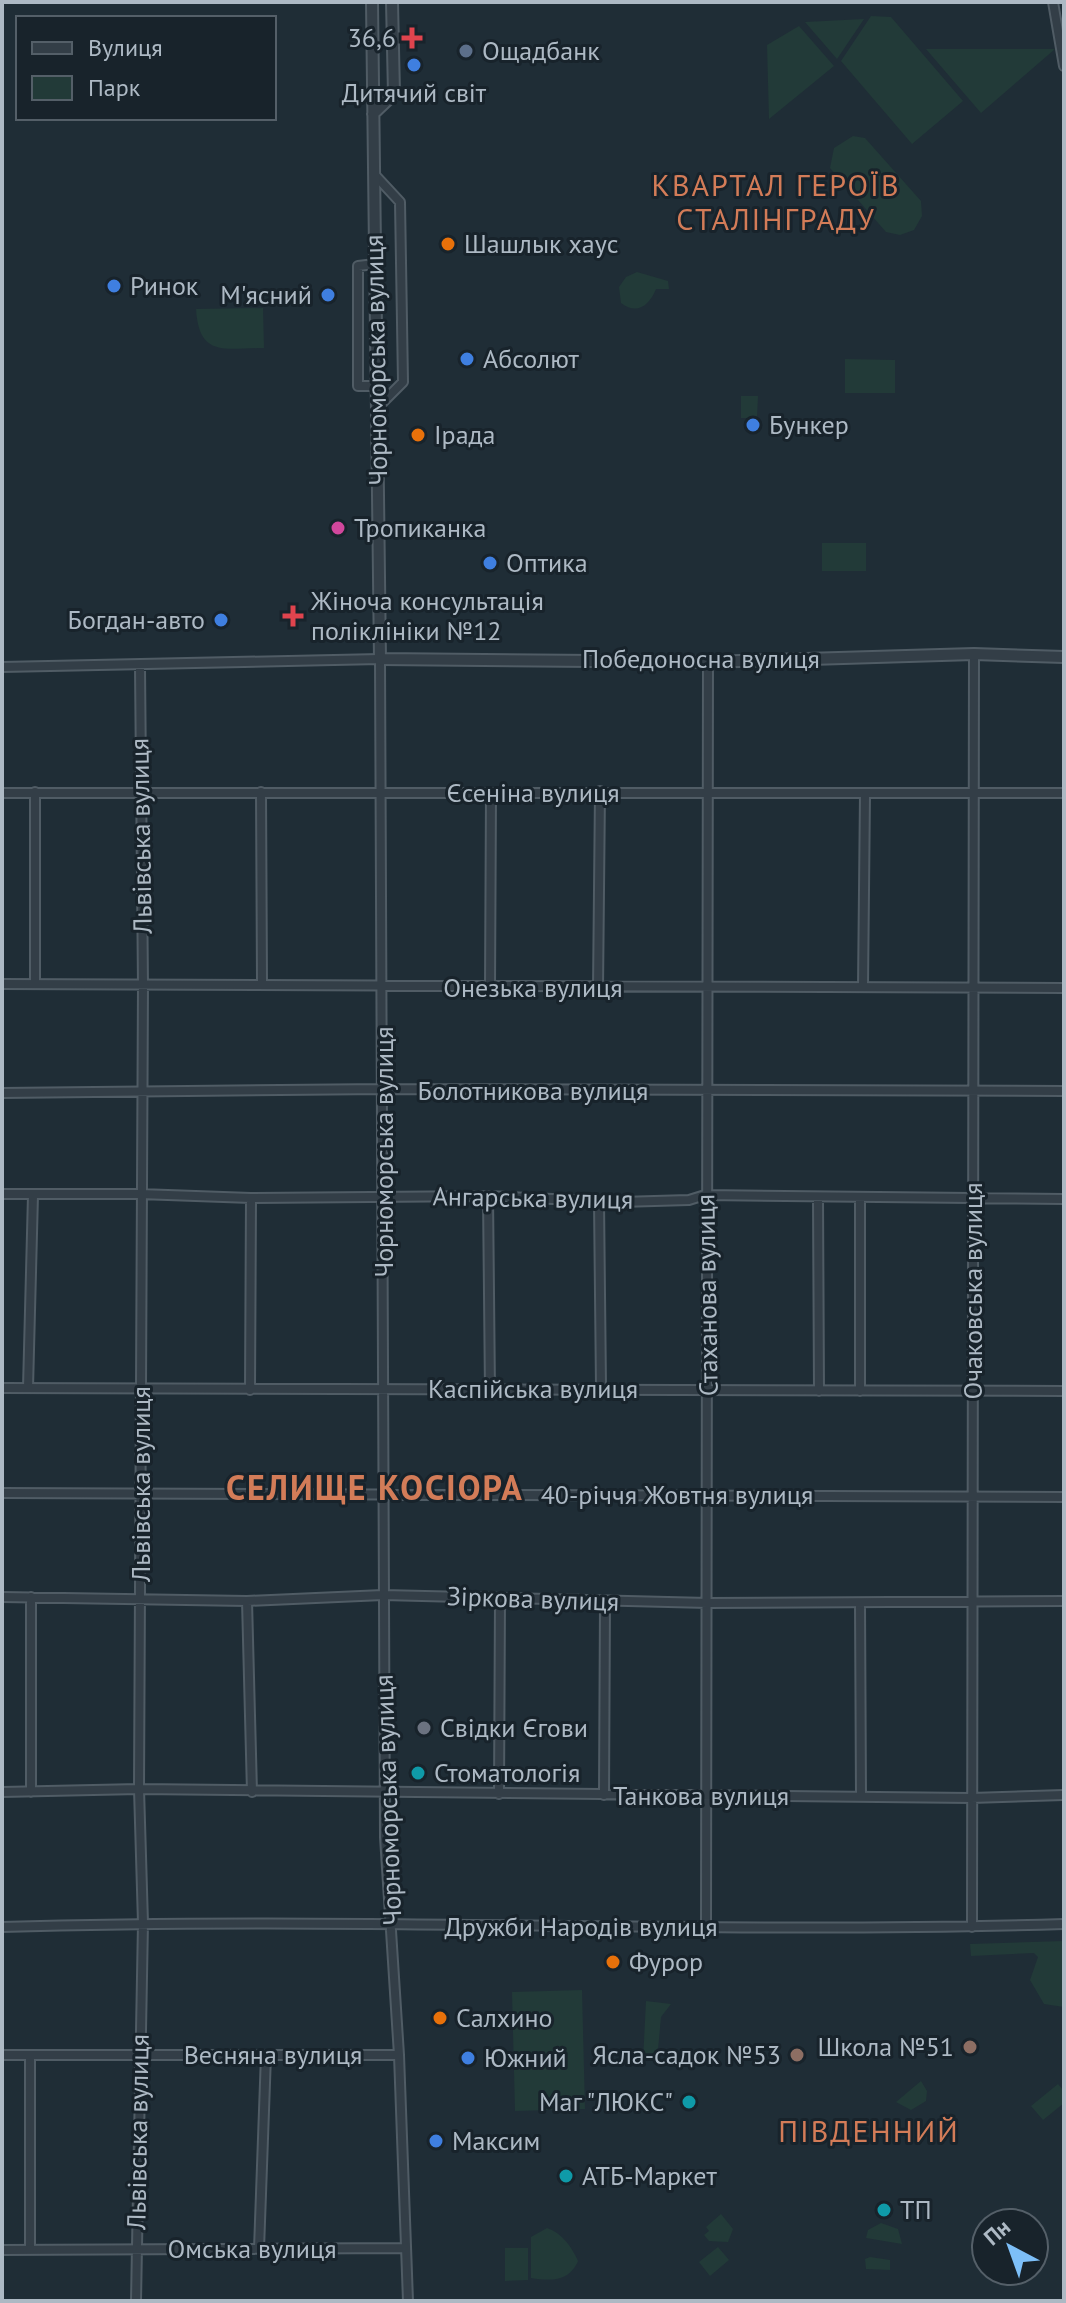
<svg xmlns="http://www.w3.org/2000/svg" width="1066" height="2303" viewBox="0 0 1066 2303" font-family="'PT Sans',sans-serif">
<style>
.green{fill:#223a38}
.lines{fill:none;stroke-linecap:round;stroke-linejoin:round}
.minor-casing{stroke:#505c65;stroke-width:12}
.tertiary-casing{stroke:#505c65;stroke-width:14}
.minor{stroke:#333e47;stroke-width:8}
.tertiary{stroke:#333e47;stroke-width:10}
.health-dot{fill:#e0444e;stroke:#18232b;stroke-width:3}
.service-dot{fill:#5c6f8a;stroke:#18232b;stroke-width:3}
.shop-dot{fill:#3f7fe0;stroke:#18232b;stroke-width:3}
.food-dot{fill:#e8710a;stroke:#18232b;stroke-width:3}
.hotel-dot{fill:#d1479c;stroke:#18232b;stroke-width:3}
.worship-dot{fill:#6b7280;stroke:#18232b;stroke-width:3}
.culture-dot{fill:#0f9aa8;stroke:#18232b;stroke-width:3}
.education-dot{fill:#8d6e63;stroke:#18232b;stroke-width:3}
.labels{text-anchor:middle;stroke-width:6;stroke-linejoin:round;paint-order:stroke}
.poi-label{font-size:26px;fill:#adb9c4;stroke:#18232b;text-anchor:start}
.street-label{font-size:26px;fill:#adb9c4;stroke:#18232b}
.quarter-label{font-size:30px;letter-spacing:2px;fill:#d37c58;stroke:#18232b}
.district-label{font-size:34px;font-weight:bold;letter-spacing:2px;fill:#d37c58;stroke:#18232b}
</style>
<rect width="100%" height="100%" fill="#1f2d36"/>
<path class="green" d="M871,16L891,17L963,101L912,144L841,61Z
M864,19L837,59L805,22Z
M799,26L834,66L769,119L767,45Z
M926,49H1055L981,113Z
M853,136L865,138L921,201L922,216L914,230L900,235L886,232L830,168L834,148Z
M637,272L668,281L669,289H656C649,306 637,315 621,303L619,287L626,277Z
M263,308L264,348C225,348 199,358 196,309Z
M845,359L895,360V393H845Z
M741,396H758L757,418H741Z
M822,543H866V571H822Z
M1064,1941V2007L1044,2004L1030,1980L1038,1957L1034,1953L971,1956L970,1944Z
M582,1990L585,2109L515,2111L512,1992Z
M646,2001L671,2004L661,2017L657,2061H643Z
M921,2081L927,2091L926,2101L911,2110L896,2102Z
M1058,2084L1064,2091V2103L1043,2120L1031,2106Z
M721,2214L733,2229L728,2242L709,2241L704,2235L709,2231L706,2227Z
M881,2223L898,2229L902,2244L866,2238L868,2230Z
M547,2228C562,2233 572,2247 578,2261C569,2282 551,2281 531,2278V2237Z
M718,2247L729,2260L710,2276L699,2262Z
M505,2248H528V2280L505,2281Z
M870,2257L890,2260V2270L866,2269L865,2259Z"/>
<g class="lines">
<defs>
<path id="minor" d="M1053,2L1064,66
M374,174L400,202L403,382L377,408
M375,264L358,266V386H376
M2,667L380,659L385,1837L399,2055L408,2301
M261,792L262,982
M2,793H1064
M2,984L1064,988
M35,984V792
M863,986L865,794
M490,987L491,793
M598,989L600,791
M2,1093L383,1089L1064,1091
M2,1194H140L251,1198L488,1196L620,1202L689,1200L705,1195L1064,1199
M488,1196L490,1391
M818,1197L819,1391
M860,1198V1391
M599,1201L601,1387
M2,1388L1064,1391
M28,1388L33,1195
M250,1390L251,1198
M2,1493L1064,1497
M2,1597L247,1601L383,1595L708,1603L1064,1601
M247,1601L252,1792
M860,1604L861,1796
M2,1792L139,1789L971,1798L1064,1795
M31,1792V1597
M499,1794L500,1598
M604,1795L605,1602
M2,1927C356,1916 710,1935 1064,1924
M972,1927L974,654
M706,1929L708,662
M2,2055H399
M259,2249L266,2055
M2,2250L406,2248
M30,2250V2055
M136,2301L143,1923L139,1789L143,985L140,667"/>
<path id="tertiary" d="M372,2L380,659L708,662L974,654L1064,657
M373,114L394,94L392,2"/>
</defs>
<use href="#minor" class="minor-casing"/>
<use href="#tertiary" class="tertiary-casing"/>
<use href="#minor" class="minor"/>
<use href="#tertiary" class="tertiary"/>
</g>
<g class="health-dot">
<path d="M408 26h8v8h8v8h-8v8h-8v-8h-8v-8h8z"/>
<path d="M289 604h8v8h8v8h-8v8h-8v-8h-8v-8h8z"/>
</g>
<circle class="service-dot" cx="466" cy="51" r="8"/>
<g class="shop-dot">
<circle cx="414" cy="65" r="8"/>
<circle cx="114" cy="286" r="8"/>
<circle cx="328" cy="295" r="8"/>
<circle cx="467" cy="359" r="8"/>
<circle cx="753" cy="425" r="8"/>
<circle cx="490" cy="563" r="8"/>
<circle cx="221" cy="620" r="8"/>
<circle cx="468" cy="2058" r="8"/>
<circle cx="436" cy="2141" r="8"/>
</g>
<g class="food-dot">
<circle cx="448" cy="244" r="8"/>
<circle cx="418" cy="435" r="8"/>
<circle cx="613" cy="1962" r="8"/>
<circle cx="440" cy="2018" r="8"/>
</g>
<circle class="hotel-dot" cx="338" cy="528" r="8"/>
<circle class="worship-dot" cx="424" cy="1728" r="8"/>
<g class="culture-dot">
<circle cx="418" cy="1773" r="8"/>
<circle cx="689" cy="2102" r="8"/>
<circle cx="566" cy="2176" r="8"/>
<circle cx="884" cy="2210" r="8"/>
</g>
<g class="education-dot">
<circle cx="970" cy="2047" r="8"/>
<circle cx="797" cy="2055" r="8"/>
</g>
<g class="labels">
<g class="poi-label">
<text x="396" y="47" text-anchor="end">36,6</text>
<text x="482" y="60">Ощадбанк</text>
<text x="414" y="102" text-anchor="middle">Дитячий світ</text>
<text x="464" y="253">Шашлык хаус</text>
<text x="130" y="295">Ринок</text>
<text x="312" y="304" text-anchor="end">М'ясний</text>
<text x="483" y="368">Абсолют</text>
<text x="769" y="434">Бункер</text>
<text x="434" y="444">Ірада</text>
<text x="354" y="537">Тропиканка</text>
<text x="506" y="572">Оптика</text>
<text x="311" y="610">Жіноча консультація<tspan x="311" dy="30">поліклініки №12</tspan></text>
<text x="205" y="629" text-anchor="end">Богдан-авто</text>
<text x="440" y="1737">Свідки Єгови</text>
<text x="434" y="1782">Стоматологія</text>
<text x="629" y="1971">Фурор</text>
<text x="456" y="2027">Салхино</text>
<text x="954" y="2056" text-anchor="end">Школа №51</text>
<text x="781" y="2064" text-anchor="end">Ясла-садок №53</text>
<text x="484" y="2067">Южний</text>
<text x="673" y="2111" text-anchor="end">Маг "ЛЮКС"</text>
<text x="452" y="2150">Максим</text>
<text x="582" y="2185">АТБ-Маркет</text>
<text x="900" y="2219">ТП</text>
</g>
<g class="street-label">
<text transform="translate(376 360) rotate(-91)" y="9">Чорноморська вулиця</text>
<text x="701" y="668">Победоносна вулиця</text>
<text x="533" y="802">Єсеніна вулиця</text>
<text transform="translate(141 836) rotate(-91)" y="9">Львівська вулиця</text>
<text x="533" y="997">Онезька вулиця</text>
<text x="533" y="1100">Болотникова вулиця</text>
<text transform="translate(384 1152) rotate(-90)" y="9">Чорноморська вулиця</text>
<text transform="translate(533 1198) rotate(1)" y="9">Ангарська вулиця</text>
<text transform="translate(973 1291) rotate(-90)" y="9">Очаковська вулиця</text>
<text transform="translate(707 1295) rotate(-91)" y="9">Стаханова вулиця</text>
<text x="533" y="1398">Каспійська вулиця</text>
<text transform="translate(141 1484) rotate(-90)" y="9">Львівська вулиця</text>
<text x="677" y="1504">40-річчя Жовтня вулиця</text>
<text transform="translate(533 1599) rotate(2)" y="9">Зіркова вулиця</text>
<text x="701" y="1805">Танкова вулиця</text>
<text transform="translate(388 1800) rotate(-92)" y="9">Чорноморська вулиця</text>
<text x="581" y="1936">Дружби Народів вулиця</text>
<text x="273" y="2064">Весняна вулиця</text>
<text transform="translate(138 2132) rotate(-89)" y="9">Львівська вулиця</text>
<text x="252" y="2258">Омська вулиця</text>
</g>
<g class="quarter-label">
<text x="776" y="196">КВАРТАЛ ГЕРОЇВ<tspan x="776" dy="34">СТАЛІНГРАДУ</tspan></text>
<text x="869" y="2142">ПІВДЕННИЙ</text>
</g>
<g class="district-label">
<text x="375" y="1500">СЕЛИЩЕ КОСІОРА</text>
</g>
</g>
<rect width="1066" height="2303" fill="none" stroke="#adb9c4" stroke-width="8"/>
<rect x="16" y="16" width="260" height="104" fill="#18232b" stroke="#545f68" stroke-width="2"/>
<rect x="32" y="42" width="40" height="12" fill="#333e47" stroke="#545f68" stroke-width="2"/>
<text x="88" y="56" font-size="24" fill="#adb9c4">Вулиця</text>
<rect x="32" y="76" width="40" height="24" fill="#223a38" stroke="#545f68" stroke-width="2"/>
<text x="88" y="96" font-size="24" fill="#adb9c4">Парк</text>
<g transform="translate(1010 2247) rotate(319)"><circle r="38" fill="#18232b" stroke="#545f68" stroke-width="2"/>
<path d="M0-6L14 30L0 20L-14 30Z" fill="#7dbff8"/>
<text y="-12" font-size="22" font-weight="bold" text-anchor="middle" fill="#adb9c4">Пн</text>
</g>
</svg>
